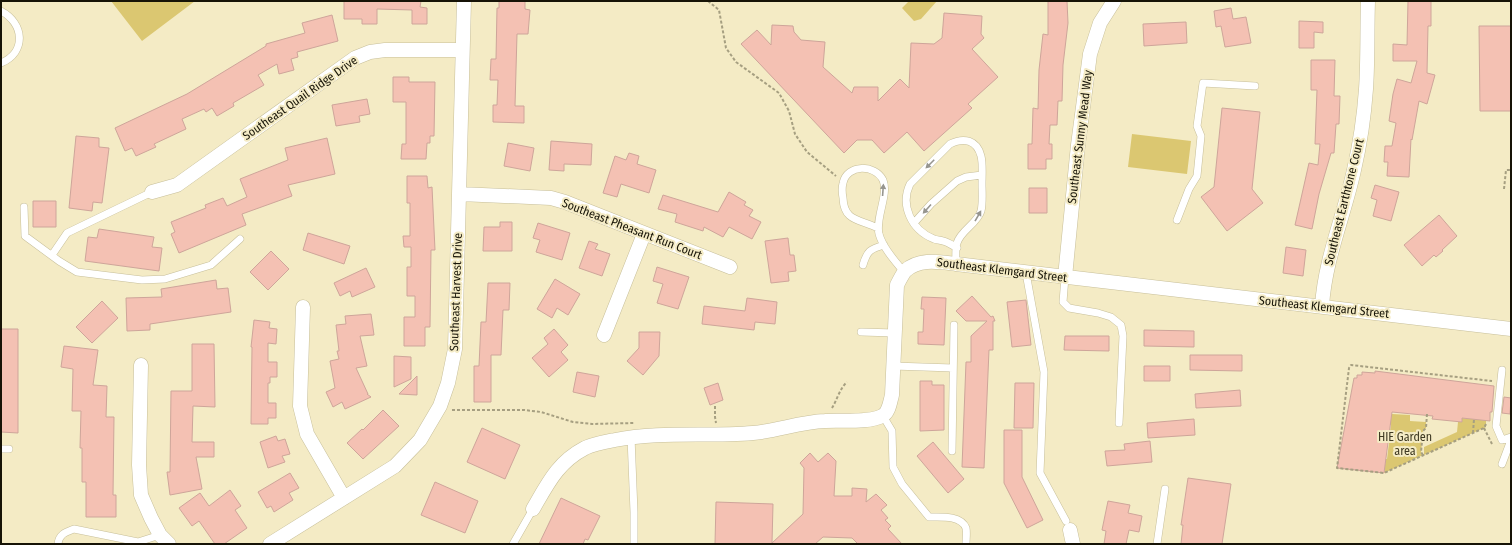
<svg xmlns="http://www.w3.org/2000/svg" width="1512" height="545" viewBox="0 0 1512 545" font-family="'Fira Sans Condensed',sans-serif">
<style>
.green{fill:#dbc771}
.building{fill:#f4c1b3;stroke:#cea59a}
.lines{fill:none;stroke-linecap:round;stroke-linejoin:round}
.lane-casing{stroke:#c7bf9a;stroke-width:8}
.street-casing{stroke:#c7bf9a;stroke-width:15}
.path{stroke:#a69f81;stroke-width:2;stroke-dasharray:3 2;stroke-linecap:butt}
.lane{stroke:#fff;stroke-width:7}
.street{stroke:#fff;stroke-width:14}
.oneway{fill:#96958f}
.labels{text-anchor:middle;stroke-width:4;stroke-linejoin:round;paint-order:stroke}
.street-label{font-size:12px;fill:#161306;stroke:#f4ebc5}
.park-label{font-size:12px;fill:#3e3922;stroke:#f4ebc5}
</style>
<rect width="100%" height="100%" fill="#f4ebc5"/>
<path class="green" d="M111,1H195L142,41Z
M909,1H937L921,19L914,21L902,8Z
M1132,134L1191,141L1187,174L1128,167Z
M1392,414L1410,415V421L1426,422V428L1423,431L1421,452L1423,455L1384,473L1385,459H1387L1389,443L1387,442V438H1389L1391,425H1389L1390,416Z
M1462,418L1486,420V427L1424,455V447L1457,432L1458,422H1462Z"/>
<path class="building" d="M344,1H421L420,7L427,8V24H412V10L377,9V24H362V19H344Z
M499,1H525V9L530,10L528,34H517L515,106H524V123L493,122V105H497L498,80H490L491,59H496L497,8H499Z
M1048,1H1067L1068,23L1063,65L1062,101H1058L1057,125H1050L1049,144H1052V159H1046V169H1028V144H1032L1033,108L1038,109L1039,70L1043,34L1048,35Z
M1408,1H1431V26H1428L1427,73L1435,75L1427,104L1419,101L1412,140L1411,139L1409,177L1387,176L1388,162H1384L1385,146H1392L1396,123L1389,121L1393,94L1397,79L1411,83L1417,61H1393V44L1407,45Z
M1231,8L1233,19L1246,17L1251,43L1225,47L1221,26L1216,27L1214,11Z
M944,13L982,16L981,34L984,38L972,49L998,77L968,104L972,108L924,151L907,132L884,153L872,140H857L844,153L741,44L757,30L771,45L772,25L793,26L794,32L801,40L825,42L823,67L852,93L854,87H878V101L900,79L909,88L911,43L934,44L942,38Z
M332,15L338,41L297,52L298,57L291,59L294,70L279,74L277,64L258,75L264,85L233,103L234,106L217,116L212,108L206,112L204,109L182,119L186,129L154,144L156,147L136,156L132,148L125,151L115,128L187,94L266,46V44L305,33L302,23Z
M1299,21L1323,22V33L1314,32V48H1299Z
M1186,22L1187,43L1144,46L1143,24Z
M1479,26H1511V111H1480Z
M1311,60H1335L1334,96H1340L1339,124H1336L1334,153H1331L1319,194L1312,229L1295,225L1309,163L1318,165L1320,144H1315L1317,90H1311Z
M393,77H409V82H435L434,136H430V143H427L426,159H401L402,144H406V102H393Z
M367,99L370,114L359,116L360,122L336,126L332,105Z
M1222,108L1260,112L1252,189L1263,203L1227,231L1201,197L1214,187Z
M76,136L99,138V147L109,148L102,203L93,202L92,211L69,208Z
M327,138L335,174L288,185L292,196L242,214L246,225L179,253L171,234L175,232L171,222L206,208L205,205L223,198L227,206L247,197L240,179L288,160L285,148Z
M551,141L592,144L591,165L564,164V171L549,170Z
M508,143L534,148L530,171L504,166Z
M629,153L639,156L637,164L656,170L649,193L621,184L617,197L603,193L615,156L626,160Z
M407,176H427L428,188L432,187L435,250H431L430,327H425V346H404V317H415V296H407V267H411V247H404L403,236H410V203H407Z
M1375,185L1399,192L1391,221L1373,216L1377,200L1371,198Z
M1029,188H1047V213H1029Z
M729,192L746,202L744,205L753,210L749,216L761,222L752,239L729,227L723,237L704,227L703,231L675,222L677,214L658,209L663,195L718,212Z
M33,201H56V227H33Z
M1439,215L1457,236L1442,250L1443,251L1436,257L1434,255L1422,266L1404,245Z
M500,222H512V251H483L484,227H500Z
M538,223L570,233L562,260L536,252L540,240L533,238Z
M99,229L154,237L152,247L162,248L159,271L85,261L88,237L97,238Z
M308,233L350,246L344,264L303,250Z
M788,238L790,255H794L796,271L788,272L789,281L771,283L765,241Z
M589,241L598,244L595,249L610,254L602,276L579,268Z
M1286,247L1306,250L1303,276L1283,273Z
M271,251L289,269L268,290L250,272Z
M657,267L689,277L678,309L657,303L663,284L653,281Z
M366,268L375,287L352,297L350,291L340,296L334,283Z
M555,279L580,294L568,315L557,308L552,318L537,309Z
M216,280L217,289L228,288L231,312L150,324V330L127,331L126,298L162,297L161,289Z
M488,283H510L509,310H503L501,355H491V402H474V366H479L481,322H486Z
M972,296L991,317L993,316L995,321H993V350H989L984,468L962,467L966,362H971V336L987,321H966L956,311Z
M922,297L946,298L944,345L918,344V332H923L924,309H921Z
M747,298L777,302L775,324L755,322L754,330L702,324L704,306L745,311Z
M1026,300L1031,345L1012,347L1007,302Z
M102,301L118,318L92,343L76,327Z
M371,314L374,335L360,336L367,366L356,368L368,394H367L371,397L345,409L342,402L333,407L326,392L335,388L330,361L339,359L337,351H339L336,325L346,324L345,316Z
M254,320L270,322L269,328L277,329L276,344L268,343V362H277V377H270V383H268V403H276V418H268V424H251L252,347H251Z
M1,329H18V433L1,432Z
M554,329L568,345L561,352L568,360L549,377L532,358L548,344L544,338Z
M1144,330L1194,331V347L1144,346Z
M639,332H660L659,356L643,375L627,361L639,348Z
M1065,336H1109V351L1064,350Z
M192,344H214L215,407L193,406L192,442H214V457H196L202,489L170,495L167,472H170L171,391H192Z
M64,346L98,350L93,385L107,386L106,417H114L113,495H116V517H86V482H82V448H80L81,411H72L73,369L61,367Z
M1190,355H1242V371L1190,370Z
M394,356L411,357V379L394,387Z
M1144,366H1170V381H1144Z
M1375,371L1494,386L1492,412H1490V421L1462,418V422L1432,419L1433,416L1392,412L1384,473L1337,468L1354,378H1357V375H1362V372L1375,373Z
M577,372L599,376L595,397L573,392Z
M417,376V395L399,394Z
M920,381H932V385H944V430L920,431Z
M718,383L723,400L710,405L704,388Z
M1015,383H1034L1033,428H1014Z
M1240,390L1241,406L1196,408L1195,394Z
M1504,397L1511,398L1510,414L1502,413Z
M383,410L399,426L363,459L347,443L362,429L363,430Z
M1194,419L1195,435L1148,438L1147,423Z
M482,428L520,445L505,479L467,462Z
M1004,430H1022V477L1043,520L1027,528L1004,483Z
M276,436L278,441L285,439L290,454L282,456L285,462L268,468L260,442Z
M1150,441L1152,462L1107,466L1105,451L1125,450L1124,444Z
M933,442L964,479L948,493L917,456Z
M810,453L818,462L828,453L836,461L834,496H852V488L867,489L866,502L876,494L887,505L881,510L888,518L885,520L891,526L888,529L902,544H858L852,538L823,537L815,544H715L716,502L773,504L772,543L803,514L804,468L800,463Z
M290,473L299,488L289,493L293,500L274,512L271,506L267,508L258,492Z
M1188,478L1231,484L1222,544H1181L1183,525H1181Z
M435,482L478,501L465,533L421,515Z
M230,490L241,506L235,510L247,528L224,544H215L199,521L192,526L179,508L200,493L209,506Z
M561,498L600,516L588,540L585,539L583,544H539Z
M1108,501L1130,505L1128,513L1142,516L1139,532L1129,530L1126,544H1104L1106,531L1102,530Z"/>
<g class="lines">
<defs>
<path id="lane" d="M1,11C24,23 27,52 1,63
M24,207L25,236L59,261L77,272L142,280L165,279L211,265L240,239
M1177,220L1189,189L1197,176L1201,136L1197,126L1203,83L1255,86
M914,223L931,204L957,181L966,177L982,175
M878,228C860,219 844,222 843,198C842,193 842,187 843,183C847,164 875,164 883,180C889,195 875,218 879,234C883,248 895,261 904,272
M52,255L67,233L152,192
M956,264C956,258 955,249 957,243C961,230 977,224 981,211C983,203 982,192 982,184C982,175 983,164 981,156C977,140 964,137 950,144L910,184C900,205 911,230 934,239C936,240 940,240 943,241C948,242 952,245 957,248
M863,265C867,251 870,249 884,245
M1026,273L1044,372L1040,473L1066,521
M1065,277L1063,302L1069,308L1098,313L1111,317L1121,325L1123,336L1119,423
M861,332L895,333
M893,366L953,368
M1502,370L1496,426L1502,440L1511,437
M883,416L892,431L893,467L902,484L929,517C941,517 961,515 966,528C967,533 966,539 966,544
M631,437L634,512V544
M1,449H9
M952,451L954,325
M1502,464L1511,440
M58,544C59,534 66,532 74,529L138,542L160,535
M513,544L533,509
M1157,544L1165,489"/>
<path id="street" d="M152,192L177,185L355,58L370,52L385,50H462
M460,194L551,198L565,202L730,267
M1065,277L1078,145L1090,54L1100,23L1114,1
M1322,306C1325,259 1344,216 1354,170C1360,144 1364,117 1366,89C1368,60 1367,30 1368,1
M303,307L300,406L307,434L344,498
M604,335L644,234
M141,365L139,465L141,495L151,518L160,535L169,544
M533,509C548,483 558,462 585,448C594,444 605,442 615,440C661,431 707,437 753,433C777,431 800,422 825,421C840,420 869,423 882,416C889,413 890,402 892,395L897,285C899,281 902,275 905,271C919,258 939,262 956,264L1511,329
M1070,530L1073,544
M270,544L395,466L420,440L440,406L448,383L455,349L464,1"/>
</defs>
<use href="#lane" class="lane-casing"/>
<use href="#street" class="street-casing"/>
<path class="path" d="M708,1L719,10L726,48L736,62L779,93L789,111L795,134L807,152L836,176
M1504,189L1506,170H1511
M715,406V417L716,423
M832,408C837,400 840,388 847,382
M452,410H524L541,412L573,422L592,424L634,423
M1486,424L1484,428L1384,473L1337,468L1349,368L1351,365L1492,381
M1484,428L1492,444
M1473,433L1474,419
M1423,455L1421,452L1423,431L1426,428L1427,414"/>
<use href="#lane" class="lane"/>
<use href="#street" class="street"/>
</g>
<defs><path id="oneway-solid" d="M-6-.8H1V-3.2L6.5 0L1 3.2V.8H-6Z"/></defs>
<g class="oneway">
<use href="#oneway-solid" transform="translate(930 164) rotate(135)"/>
<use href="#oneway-solid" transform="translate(883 190) rotate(-86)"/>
<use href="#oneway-solid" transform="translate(927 209) rotate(132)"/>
<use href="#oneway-solid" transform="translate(978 216) rotate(-60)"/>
</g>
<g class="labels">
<g class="street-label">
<text transform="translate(300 98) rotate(-35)" y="4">Southeast Quail Ridge Drive</text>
<text transform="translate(1080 137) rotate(-83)" y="4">Southeast Sunny Mead Way</text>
<text transform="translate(1344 202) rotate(-76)" y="4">Southeast Earthtone Court</text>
<text transform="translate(632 229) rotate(21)" y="4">Southeast Pheasant Run Court</text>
<text transform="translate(1002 270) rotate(7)" y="4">Southeast Klemgard Street</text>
<text transform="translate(456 292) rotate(-88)" y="4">Southeast Harvest Drive</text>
<text transform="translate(1324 307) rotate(6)" y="4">Southeast Klemgard Street</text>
</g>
<g class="park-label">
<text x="1405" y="441">HIE Garden<tspan x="1405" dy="14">area</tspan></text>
</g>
</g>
<rect width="1512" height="545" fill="none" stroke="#161306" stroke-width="4"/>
</svg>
